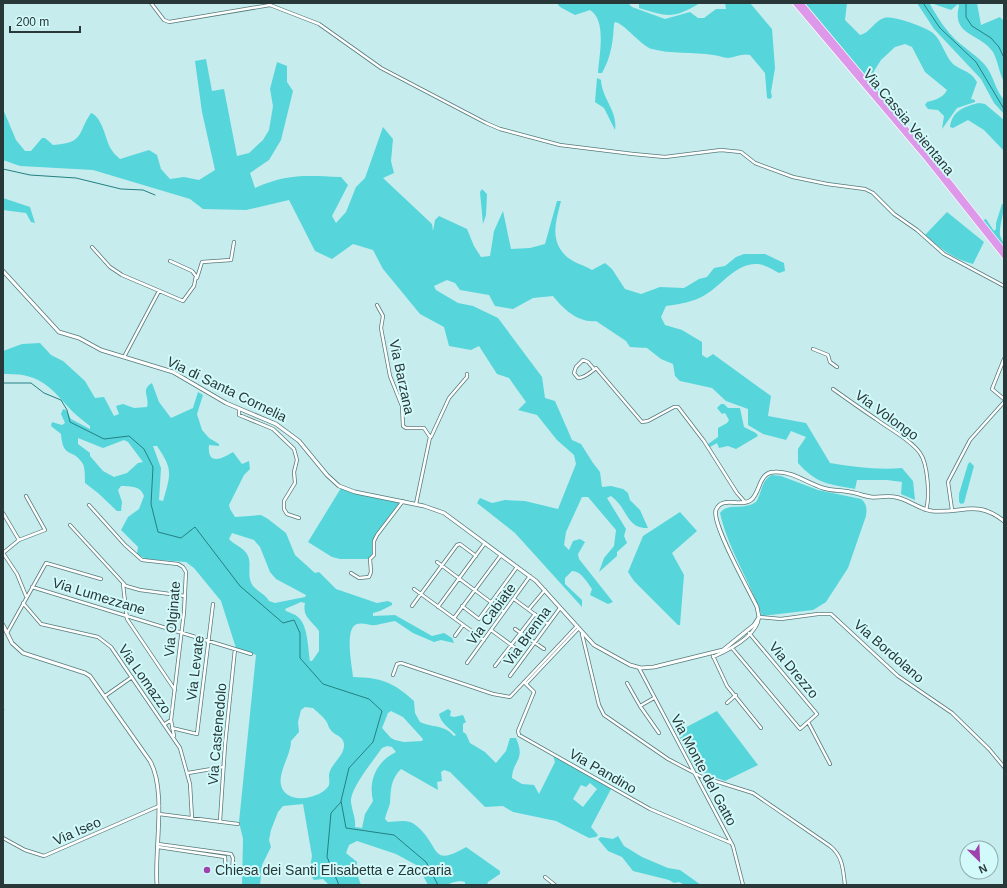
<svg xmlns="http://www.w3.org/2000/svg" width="1007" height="888" viewBox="0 0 1007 888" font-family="Helvetica,sans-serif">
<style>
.green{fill:#56d6db;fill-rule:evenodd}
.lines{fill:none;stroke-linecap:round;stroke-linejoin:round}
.stream{stroke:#248083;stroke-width:1}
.minor-casing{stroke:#577a7b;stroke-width:4}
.tertiary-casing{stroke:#577a7b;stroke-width:4.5}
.trunk-casing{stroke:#fff;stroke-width:6}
.minor{stroke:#fff;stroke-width:2.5}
.tertiary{stroke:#fff;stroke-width:3}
.trunk{stroke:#de98ea;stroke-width:4.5}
.poi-dot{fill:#9e42ad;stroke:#d3fafa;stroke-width:1.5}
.labels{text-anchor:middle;stroke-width:4;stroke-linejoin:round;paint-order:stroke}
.street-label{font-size:14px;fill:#283738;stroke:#d3fafa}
.poi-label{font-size:14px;fill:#283738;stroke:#d3fafa;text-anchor:start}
</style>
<rect width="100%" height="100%" fill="#c6eced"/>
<path class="green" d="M557,3H628L632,7L665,19L690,12L698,18H704L716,9H726L725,3H750L772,29L775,68L771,92L772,97L770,99L767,98L765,73L750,55C742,53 736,57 728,58C723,58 718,55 713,55C694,52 670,54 652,49C642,47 624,23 615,22L614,24C613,42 611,57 602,73H598C599,56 607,20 590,10L575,15L560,7Z
M639,3H700C673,19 668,17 639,8Z
M802,3H847L845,20L860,35C870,33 874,21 884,18C893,15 925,27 933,33C942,41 945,56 953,64C963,72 970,70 977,82L971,99L975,100V102L957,108L942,129L944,116L938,110L928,109L925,105L927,102C935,100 943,98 947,90L925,72L912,47L905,44L895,47L881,60L874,71V83L884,95L882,96Z
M917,3L930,4C937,17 946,31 957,41C966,49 977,56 985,65C994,76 995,90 1004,100V114L994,103L981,79L934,29Z
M931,3H977L981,25L1000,17L1004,21V82C999,73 998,61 993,52C981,33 951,36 959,6L958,4L951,10Z
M206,59L212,91L224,89L237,156L249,153L263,140L269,130L273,106L270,89L277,62L287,66V82L293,91L281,140L269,160L250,173L255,188C289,173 306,176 341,177L348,185L332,216L336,223L346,212L356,187L365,178L383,127L393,139L391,161L394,173L383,178L432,224L433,231L435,220L439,216L467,229L474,246L481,257L490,256L494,231L503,211L511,249L530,248L545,244L557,201H561C556,221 549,241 567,257C574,263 584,265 592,270L605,263L612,269L625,289L641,294L660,287L684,288L699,279L707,277L714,268L725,266L736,257L744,254H765L784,263L785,271L779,273C773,270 764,264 757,264C736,263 722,285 705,295C693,302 680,304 666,306L661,317L665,325L682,330L702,342V355L707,358L713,354L771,396L768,416L806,423L830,463C854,467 878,470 902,468L913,481L915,500L901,494L902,482L887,480H857L855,489C828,484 817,484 798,463V449L806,437L791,431L786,440L763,434L748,425V409L726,401L712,388L680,381L675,376L673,364L661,359L647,348L630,347L626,341L596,321C579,323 564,310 553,296L533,298L513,309L495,306L489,295L460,290L455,283L447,280L434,286L436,290L458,303L473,306L498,318L542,377L545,398L555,401L572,440L581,444L593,463L600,472L602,487L611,486L623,489L628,493L630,500L640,510L648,528C626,529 628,508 611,496L607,498L626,529L624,536L627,543L617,552V556L599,572L604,558L614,546L616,530L588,497H582L566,532L564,545L569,550L573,541L580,539L585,542L578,554L579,559L613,602L608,604L590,595L592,589C587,582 581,571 572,571L565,578V584L582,600V607L515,533L477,503L480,498L492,503L505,500L525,501L558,509L576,464L574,455L557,440L537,415L518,410L526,402L509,378L497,374L479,346L471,350L449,346L444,327L420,314L383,269L373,250L353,244L332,259L315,251L289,200L246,210L203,209L190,199L93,170L20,166L3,160V109L16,140L25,151H31L42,138H45L53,145C85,143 77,133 91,113C103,118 105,139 111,149C113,153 117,156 120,159L149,150L157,155L161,169L170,179L184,177L199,180L215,170L202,112L195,61Z
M597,78L601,80C602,99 618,111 615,130L604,108L595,102Z
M979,103L985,104L1004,120V151L984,130L968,120L953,128L950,127C952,110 966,106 979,103Z
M482,189L487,194L486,215L483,224L480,192Z
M3,198L30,207L35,223L31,222L26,213L3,210Z
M1002,204H1004C1004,214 999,226 1000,235C1001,239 1004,242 1004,247L983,220L986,219L994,231L996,229V223Z
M947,212L984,242L973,264C953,259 940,248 925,235Z
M40,343L51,355L63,361L85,381L95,398L104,397L114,416L119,414L116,406L123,404L134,408L147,407C150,397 140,390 152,383L159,402L171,418L193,408L198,392L203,395L197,414L202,430L209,438L219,444V446L209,445C207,466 222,459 233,452L242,464L249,461L250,469L244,475L229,505L230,509L235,517L261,515L268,519L286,533L295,555L315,573L319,572L336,589L377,603L388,601L392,603V605L380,611L373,613V616L395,615L432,636L444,633L452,638L454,643L441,640L434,642L413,633L395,621C388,622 382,624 376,625C370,626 363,622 357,624C344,628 352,665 353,677C381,678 392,681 414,701L415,713L420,722C432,728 444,724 454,736L456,735C450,728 441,724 439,714L448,709L451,711L450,716L454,717L463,715L466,722L463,724V732L466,734L470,743L485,752L496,763L506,751L510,738H516C526,761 513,759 512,778L522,784L534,785L539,794L555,762L553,755L611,789L591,827L598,835L596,837L589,838L556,821L513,812L503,806L485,807L450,772L444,770L441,772L442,781L437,782L438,790L401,769C390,780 391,790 390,803C389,808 386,813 385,819L388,822C394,822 403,820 410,822C413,823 417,826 420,829C440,849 432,867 466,847L500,871V874L488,882L487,885H465V882C461,880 451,882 447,885H428L418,866L396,854L357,841L349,845L346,853L357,862L356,871L361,885H329L323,879L314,880L309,873L312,856L303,804L283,806L278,812L271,830L269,840L271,847L262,865L260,885H242L243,839L239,822L256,655L236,648L221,601L194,568L186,562L146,559L137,554L138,547L121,530L128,517L139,509L144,496C140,485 131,487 121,486L118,490L122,502L121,511H117L98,493L85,483C85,478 85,468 83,464C73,447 63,460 61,434L51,426L52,422L62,425L65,423L61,414L63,409L66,410L71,419L90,429V426C84,421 78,417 73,412C49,386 41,373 3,374V351L22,344ZM78,438L103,448L124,440L128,442L143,462L138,463L127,473L114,477L103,471L90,456V453L78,444ZM153,446H157C173,469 171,474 163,501L159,500L161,468ZM232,533L254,540L260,547L270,572L276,579L306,595L305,597L275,603L269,601C265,594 258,592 253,586C246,577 252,565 248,556C244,547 235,546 229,539ZM301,602L305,603C302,617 311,620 319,631V651L312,661H310C308,649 308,625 298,617C295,614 290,613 286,611L285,609ZM305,707L313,708C317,712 323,716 326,721C328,723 328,727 330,729C334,736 343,735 344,744C345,754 333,763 330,771C327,777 332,783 327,788C316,800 285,804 281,785C278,772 291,755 291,741L299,732L298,722L301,710ZM391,711L403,717L423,739L422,741L404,742L395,740L391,738L382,728L388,713ZM387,746L392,747L396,752C377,761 368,780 373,801L365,814L362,828L355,827C356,818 352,811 351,802C350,788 374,760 382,748ZM590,783L597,789L583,807L573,799L581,785L586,787Z
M721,404H724L728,408H740L744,427L756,433L758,436L736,449L728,446L719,448L717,443L710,447L708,444L718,437V428L727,423L729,420L725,413L722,414L717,408Z
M970,462L974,466L964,503L961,504L959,502V494L968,464Z
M772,475L781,476L818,490L861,499C867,504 867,509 866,516L848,568L826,602L813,610L762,616C750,581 728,549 720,513C728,502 742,511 756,502C762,493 761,480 772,475Z
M341,488L356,494L400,502L377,532C373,540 376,553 369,559H340L332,557L308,542Z
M680,512L697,531L672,553L684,575L680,625H678L634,581L628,572L643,536Z
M717,711L758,765L725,781L696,770L677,732Z
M618,836L624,846L642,857L668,868L680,870L701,885H685L679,882L674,883L669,880L633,871L622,857L608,851L598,839L601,837L613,839Z"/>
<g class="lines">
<path class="stream" d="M923,3L940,28L976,62L1004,109
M966,3V17L972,26L991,38L999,47L1004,58
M3,169L30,175L76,178L121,189L143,190L155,195
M3,383H31L44,393L61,400L67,410L70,422L104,439L129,436L144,449L153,467L151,504L158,532L181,538L195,527L240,586L283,623L294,620L300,633V658L323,684L369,699L382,711L373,742L349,768L341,801L346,828L394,835L426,862L438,885
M3,708L4,709
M339,885L327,857L331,813L341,802"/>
<defs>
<path id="minor" d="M151,3L164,20L169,22L270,5L319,24L381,68L486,123L500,129L560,145L633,154L665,157L721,150L741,152L755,163L793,177L827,184L865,189L873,193L894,214L917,230L944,254L1004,286
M92,247L110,267L122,275L183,301L194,286L196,276L192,271L170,261
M197,278L202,262L231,260L234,242
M377,305L383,316L381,328L390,376L402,406L403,426L406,428H424L430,437L416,504
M813,349L828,355L830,362L837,367
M124,357L159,291
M1004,359L992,389L1004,399
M594,369L588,362L583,360L576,367L574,373L578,378C585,378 591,372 596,368L642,422L648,421L674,407H678L704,441L737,493L745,502
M833,389C847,399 861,409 876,419C889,429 910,439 920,453C928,464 930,497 926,510
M239,409V415L273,429L294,449L297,460L294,472L295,483L284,501V509L287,514L299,518
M431,437L449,398L467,377V374
M89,505L125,545L142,560L178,564L183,567L186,572L184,612L171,720L165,724
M952,510L948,482L970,440L1004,402
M3,513L19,540
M70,525L126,586L140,590L185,596
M3,553L19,540L45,530L26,496
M3,553L17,574L26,596
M437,562L504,612
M351,573L359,578L369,577L371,572L370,559L374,555V541L377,535L403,501
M123,584L127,619L175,690
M32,587L251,654
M414,589L484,640
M514,599L548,624
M23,603L41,624L98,637L111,647L180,748L190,784L192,818
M412,606L457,545L460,544L476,556
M462,606L479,619L517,567
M438,607L485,543
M529,609L545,590
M454,618L501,555
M515,629L544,649
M491,630L518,650
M7,633L46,563L101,579
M582,634L599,705L604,715L668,759L702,777L753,793L830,846C843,856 843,870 845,885
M455,636L463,625
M732,648L800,729L817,714L749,633
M713,656L727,686L761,728
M713,657C729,650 757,636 759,617L781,619L818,614H831L898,676L952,713L989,749L1004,767
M467,663L530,576
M495,666L535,614
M639,668L733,846L743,885
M393,675L397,664L401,663L493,694L510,697L576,627
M510,676L560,608
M524,682L534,692L518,731L519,735L650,809L731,843
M627,683L640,706L659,733
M526,684L578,629
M105,696L132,677
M727,703L736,695
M640,706L654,698
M171,720L174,736
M808,722L830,764
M172,728L197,734L213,604
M188,773L223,767
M159,814L238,824
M220,821L225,745L235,649
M3,838L25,850L44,856L159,806
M158,847L225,857L226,873L229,874L232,872L233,858L231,854L158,844
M545,877L555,885"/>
<path id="tertiary" d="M3,271L59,332L79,338L101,350L173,372L226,403L276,424L299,441L327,475L339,486L355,492L424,506L444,513L536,581L594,645L630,665L641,668L654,667L723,650L754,625L759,617L757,607C750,592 711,523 716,510C722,495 741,508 751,500C761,492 758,472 775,472C792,471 807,483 823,488C832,491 841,490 850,492C857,493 864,496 871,497C879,498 887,495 895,497C908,499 918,509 932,511C962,514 976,499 1004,521
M3,625L12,643L23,653L85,673L90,676L150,761C167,791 154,850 157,885"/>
<path id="trunk" d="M795,3L927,159L1004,256
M801,3L929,156L1004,251"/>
</defs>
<use href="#minor" class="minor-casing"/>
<use href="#tertiary" class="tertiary-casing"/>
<use href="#trunk" class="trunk-casing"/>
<use href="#minor" class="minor"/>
<use href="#tertiary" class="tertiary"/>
<use href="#trunk" class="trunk"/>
</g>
<circle class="poi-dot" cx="207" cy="870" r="4"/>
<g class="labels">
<g class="street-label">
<text transform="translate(909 122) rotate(50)" y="5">Via Cassia Veientana</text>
<text transform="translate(402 377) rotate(78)" y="5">Via Barzana</text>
<text transform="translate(227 389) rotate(26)" y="5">Via di Santa Cornelia</text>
<text transform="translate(887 415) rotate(36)" y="5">Via Volongo</text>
<text transform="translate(99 596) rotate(17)" y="5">Via Lumezzane</text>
<text transform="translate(491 614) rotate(-54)" y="5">Via Cabiate</text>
<text transform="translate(172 619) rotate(-85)" y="5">Via Olginate</text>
<text transform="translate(527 636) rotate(-54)" y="5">Via Brenna</text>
<text transform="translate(889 651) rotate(41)" y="5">Via Bordolano</text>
<text transform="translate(195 668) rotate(-83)" y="5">Via Levate</text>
<text transform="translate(794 670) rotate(50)" y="5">Via Drezzo</text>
<text transform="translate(145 679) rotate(55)" y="5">Via Lomazzo</text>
<text transform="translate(217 734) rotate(-85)" y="5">Via Castenedolo</text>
<text transform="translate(704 770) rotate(62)" y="5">Via Monte del Gatto</text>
<text transform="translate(603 771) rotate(30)" y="5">Via Pandino</text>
<text transform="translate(77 831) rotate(-24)" y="5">Via Iseo</text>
</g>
<g class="poi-label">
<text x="215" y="875">Chiesa dei Santi Elisabetta e Zaccaria</text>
</g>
</g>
<rect width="1007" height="888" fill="none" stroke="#283738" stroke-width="8"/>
<g transform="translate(979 860) rotate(156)"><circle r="19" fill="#d3fafa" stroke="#8facac"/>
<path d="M0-3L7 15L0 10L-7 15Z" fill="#9e42ad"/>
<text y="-6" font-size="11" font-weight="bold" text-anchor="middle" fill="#283738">N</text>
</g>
<path d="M10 26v6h70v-6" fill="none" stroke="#283738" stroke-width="2"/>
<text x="16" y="26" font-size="12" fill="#283738" stroke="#d3fafa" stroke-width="3" paint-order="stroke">200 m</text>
</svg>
